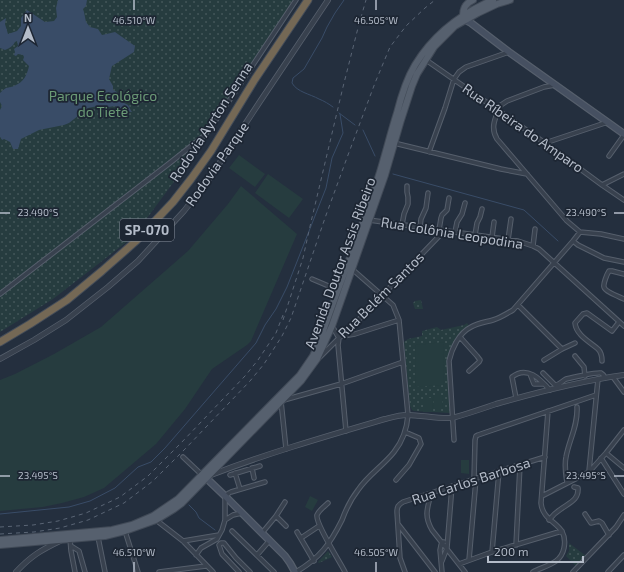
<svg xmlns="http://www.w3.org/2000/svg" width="624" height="572" viewBox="0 0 624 572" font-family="'Exo 2',sans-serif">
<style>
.park{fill:url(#park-dots)}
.pitch{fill:#263c3f}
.water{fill:#394c67}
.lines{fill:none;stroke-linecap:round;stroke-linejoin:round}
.stream{stroke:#394c67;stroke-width:1}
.minor-casing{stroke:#565f6c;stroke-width:5.5}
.tertiary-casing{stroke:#565f6c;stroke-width:6}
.secondary-casing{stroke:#565f6c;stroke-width:8}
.primary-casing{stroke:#414a57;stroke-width:8}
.motorway-casing{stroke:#434c59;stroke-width:9}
.minor{stroke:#38414e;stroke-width:3.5}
.tertiary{stroke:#38414e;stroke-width:4.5}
.secondary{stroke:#465061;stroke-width:5.5}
.primary{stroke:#56606e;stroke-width:6}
.motorway{stroke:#746855;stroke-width:7}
.rail{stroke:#5a6575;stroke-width:1;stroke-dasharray:4 4;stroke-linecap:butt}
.ticks{fill:none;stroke:#b4bcc9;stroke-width:1.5}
.labels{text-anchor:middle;stroke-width:3.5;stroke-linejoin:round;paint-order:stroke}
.shield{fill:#1d2633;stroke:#878f9c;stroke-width:1}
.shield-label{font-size:13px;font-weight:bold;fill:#b4bcc9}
.park-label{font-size:14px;fill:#6b9a76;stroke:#1d2633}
.street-label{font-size:14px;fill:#b4bcc9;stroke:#1d2633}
.ticks-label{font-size:10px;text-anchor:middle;fill:#b4bcc9;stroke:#1d2633;stroke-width:3.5;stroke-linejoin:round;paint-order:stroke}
</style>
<defs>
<pattern id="park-dots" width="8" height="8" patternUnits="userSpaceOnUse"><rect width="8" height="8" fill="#263c3f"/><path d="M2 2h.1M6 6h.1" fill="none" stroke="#435659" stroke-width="1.8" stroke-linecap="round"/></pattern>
</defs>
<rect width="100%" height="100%" fill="#242f3e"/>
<path class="park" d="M0,0H293L193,156L133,237L53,299L0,332Z
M421,300L423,309H415L413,303L415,301Z
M467,323L469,326L455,341L449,353L448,389L450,413L414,411L412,410L410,406L404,342L408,339L422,336V331L437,327L441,330L464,325Z
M569,543L586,556L576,566L566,556L569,551Z
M328,551L332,557L319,563L318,562Z"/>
<path class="pitch" d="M239,155L265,174L255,187L229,168Z
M268,174L303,199L289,218L255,193Z
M241,186L297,234L251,341L247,345L212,369L185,409L156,444L104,488L84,497L62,503L43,507L0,511V380L15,374L54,354L101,327L188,251L228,204Z
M444,342L443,385L415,387L416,345Z
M433,395H442L443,408H434Z
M423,398H432L433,412H423Z
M461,460H469V474L461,473Z
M310,496L318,500L312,511L305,507Z"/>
<path class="water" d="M58,0H87L86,6L83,9L84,12L86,22L90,27L98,29L102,35L115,32L135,46L134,52L112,66L109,79L113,86V90L117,92C117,103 122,101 128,105C130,107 130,110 132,112L122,111L115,106L103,108L98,106L88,108L69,123L64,125L39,130L21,139L18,149H13L10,142L4,139L2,140L1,138L0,137V110L2,106L0,102V93C8,85 7,89 14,86C24,82 27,75 29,66L23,60L24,57L23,55L18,54L16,56L14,55L15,52L14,49L18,46L17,41L15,42C13,46 10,48 5,50L0,48V22L6,18L5,24L8,34L17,31L21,26V18L27,10L45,22L54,21L57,17L56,8Z"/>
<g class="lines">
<path class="stream" d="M333,107C329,104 324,101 319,99C310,94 297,92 292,83L293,78L304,69L322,38L327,27L335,13L344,0
M339,113L355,125
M363,130L375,156
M393,174L524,210L558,241
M189,505L196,512L199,518L215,530
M0,514L69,507L90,501L115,488L138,467L151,462L165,448L256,343L265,325L276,309L287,287L326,188L332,158L343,133L340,114"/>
<defs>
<path id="minor" d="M426,60L545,143L602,185L624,200
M496,109L501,105L507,101L544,87L555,85
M498,111C494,121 491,129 497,139L567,221L580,232L601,234L624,239
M394,143L501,169L527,174
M545,143L608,122
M429,152L445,108L454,79L459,72L466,67L509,52
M609,156L624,135
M602,185L624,174
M369,220L518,241L533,246L539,249L624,326
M402,225L404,214L408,204V197L407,192V186
M420,227L421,219L426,208L428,193
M439,230L441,218L442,215L447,210L449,198
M455,232L457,222L462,214L465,203
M475,235L477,223L480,217L482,209
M492,237L494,222
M508,240L511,219
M573,241L578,245L604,258L624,262
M533,246L535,229
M624,274L612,271H609C607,274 603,284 604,287C605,292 620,297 624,299
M312,279L338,290
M0,294L171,162L205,135L221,113L296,0
M518,305L562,349
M332,326L339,338
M343,336L355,334L399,320
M460,337L477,356L480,360L479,362L469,371
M339,338L338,345L346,431
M575,356L584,367L585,376
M320,357L339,338L345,334L444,231
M544,360L562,349L575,343
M602,361C602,357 601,352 598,349C590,342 576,335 575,323L583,314L587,313L612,331L619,322
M543,373L555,385C560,385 562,381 566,379C570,378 597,372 601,373C603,374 604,375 605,378
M530,374L534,384H544
M613,377L624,392
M516,398L512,377C527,365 540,379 550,390
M284,400L341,384L403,362
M281,401L286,449
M454,440L449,361C452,348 459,333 471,327C478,323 486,322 493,320C500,318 506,314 513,310L573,241L580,232
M606,453L624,468
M183,457L202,475
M601,458L624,494
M252,468L254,478
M589,471L598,379
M235,473L240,489
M230,475L260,466
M474,479L475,440L476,436L478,435L596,395
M396,480L409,465L421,444L419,438L405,432
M567,483C566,475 564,466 566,457C569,440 578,426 577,407
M231,492L265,482
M431,494C427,509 424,516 432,530L465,572
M542,496L589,472L606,453L624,430
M328,503C325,506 319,510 317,515C315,523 340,562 345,572
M585,514L591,523L599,521L602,523L609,535
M276,516L286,526
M156,520L183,541L213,572
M225,520L233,515L242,513
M549,520C553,515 556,512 561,509C569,503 579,500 578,488L574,487
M398,524L435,572
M125,531L138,572
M232,531L274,572
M297,532L314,561
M262,533L276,516L285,502
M98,537L105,572
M301,538L319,526
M70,539L71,551L75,572
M183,541L219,535
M516,545L520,465
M71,546L79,551L85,572
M492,552L499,471
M196,555L201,548L217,539L222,530L225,520V496L229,493
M257,555L270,540
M469,560L476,479
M442,561L447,548L452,486
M459,564L492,552L562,531
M159,572L206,566
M239,572L222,554L219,545L221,543H224L236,558L250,572
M296,572C320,558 330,544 342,520C346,509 351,499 358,490C368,475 383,466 394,452C402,442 407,428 408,415L399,320L393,305L352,269
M405,572L400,558L397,512C397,507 398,505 403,502L499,471L545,457
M442,572L440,550L441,545L442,542H444
M533,572C540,568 549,566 556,561C560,558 563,553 564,548C569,522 543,525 541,503L548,411
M573,572L616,527L624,515
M608,572L624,555"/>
<path id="tertiary" d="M0,359L34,340L66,320L108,287L138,261L184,211L209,179L259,103L328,0
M211,475C268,453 327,436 385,419C393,417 400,415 407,415C422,415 437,419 452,418C467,414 481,409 496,404C538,392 581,381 624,375
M16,572C31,556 41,550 60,541"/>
<path id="secondary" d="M464,17L465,20L471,23L509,52L624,134
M203,475L225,496L285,556L290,563L295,572"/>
<path id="primary" d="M463,15C463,8 466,3 473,0
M0,540L112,530L132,525L153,516L178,499L300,375L313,356L319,343C338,286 362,230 380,172C386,152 391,132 397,113C401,97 406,80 415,65C434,34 460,14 493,0
M0,545L105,536L125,531L156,520L174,509L182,503L301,381L317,359L332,326L385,175L401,120L412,86L417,74L434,47L455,26L478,13L497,4L510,0"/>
<path id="motorway" d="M0,342L30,324L67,300L102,271L136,241L173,202L191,179L211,151L255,79L308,0"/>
</defs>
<use href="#minor" class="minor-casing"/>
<use href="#tertiary" class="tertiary-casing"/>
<use href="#secondary" class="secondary-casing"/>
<use href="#primary" class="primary-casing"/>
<use href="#motorway" class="motorway-casing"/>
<use href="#minor" class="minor"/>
<use href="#tertiary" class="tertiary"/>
<use href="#secondary" class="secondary"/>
<use href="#primary" class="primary"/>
<use href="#motorway" class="motorway"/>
<path class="rail" d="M283,320L303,258L311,222L343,87L359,24L366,0
M0,527L33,525L58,521L86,513L120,497L148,476L181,443L245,376L258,360L276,333L283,315
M0,534L34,532L60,528L88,520L124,503L153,481L186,448L250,381L264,364L282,336L291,318L325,218L348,155L375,83L390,47L406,26L425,8L435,0"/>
</g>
<path class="ticks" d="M134,0V10M376,0V10M0,213H10M614,213H624M0,476H10M614,476H624M134,562V572M376,562V572"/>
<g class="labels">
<rect class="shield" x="120" y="219" width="54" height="22" rx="3"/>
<g class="shield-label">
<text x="147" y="235">SP-070</text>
</g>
<g class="park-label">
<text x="103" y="101">Parque Ecológico<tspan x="103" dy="16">do Tietê</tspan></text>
</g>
<g class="street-label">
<text transform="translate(211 122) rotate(-57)" y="5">Rodovia Ayrton Senna</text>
<text transform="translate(523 128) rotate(35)" y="5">Rua Ríbeira do Amparo</text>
<text transform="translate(217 164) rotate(-55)" y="5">Rodovia Parque</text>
<text transform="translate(452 233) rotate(9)" y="5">Rua Colônia Leopodina</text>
<text transform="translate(340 263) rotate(-70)" y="5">Avenida Doutor Assis Ribeiro</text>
<text transform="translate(381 295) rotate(-45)" y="5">Rua Belém Santos</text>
<text transform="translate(471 481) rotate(-18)" y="5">Rua Carlos Barbosa</text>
</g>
</g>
<g class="ticks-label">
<text x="134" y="24">46.510°W</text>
<text x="376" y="24">46.505°W</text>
<text x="38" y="216">23.490°S</text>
<text x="586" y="216">23.490°S</text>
<text x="38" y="479">23.495°S</text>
<text x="586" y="479">23.495°S</text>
<text x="134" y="556">46.510°W</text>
<text x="376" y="556">46.505°W</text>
</g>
<g transform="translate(28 28)" stroke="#1d2633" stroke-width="3" paint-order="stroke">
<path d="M0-3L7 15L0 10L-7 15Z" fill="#b4bcc9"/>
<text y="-6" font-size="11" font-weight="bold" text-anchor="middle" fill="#b4bcc9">N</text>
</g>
<path d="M488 556v6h95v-6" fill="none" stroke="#b4bcc9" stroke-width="2"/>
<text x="494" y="556" font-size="12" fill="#b4bcc9" stroke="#1d2633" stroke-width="3" paint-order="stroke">200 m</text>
</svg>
